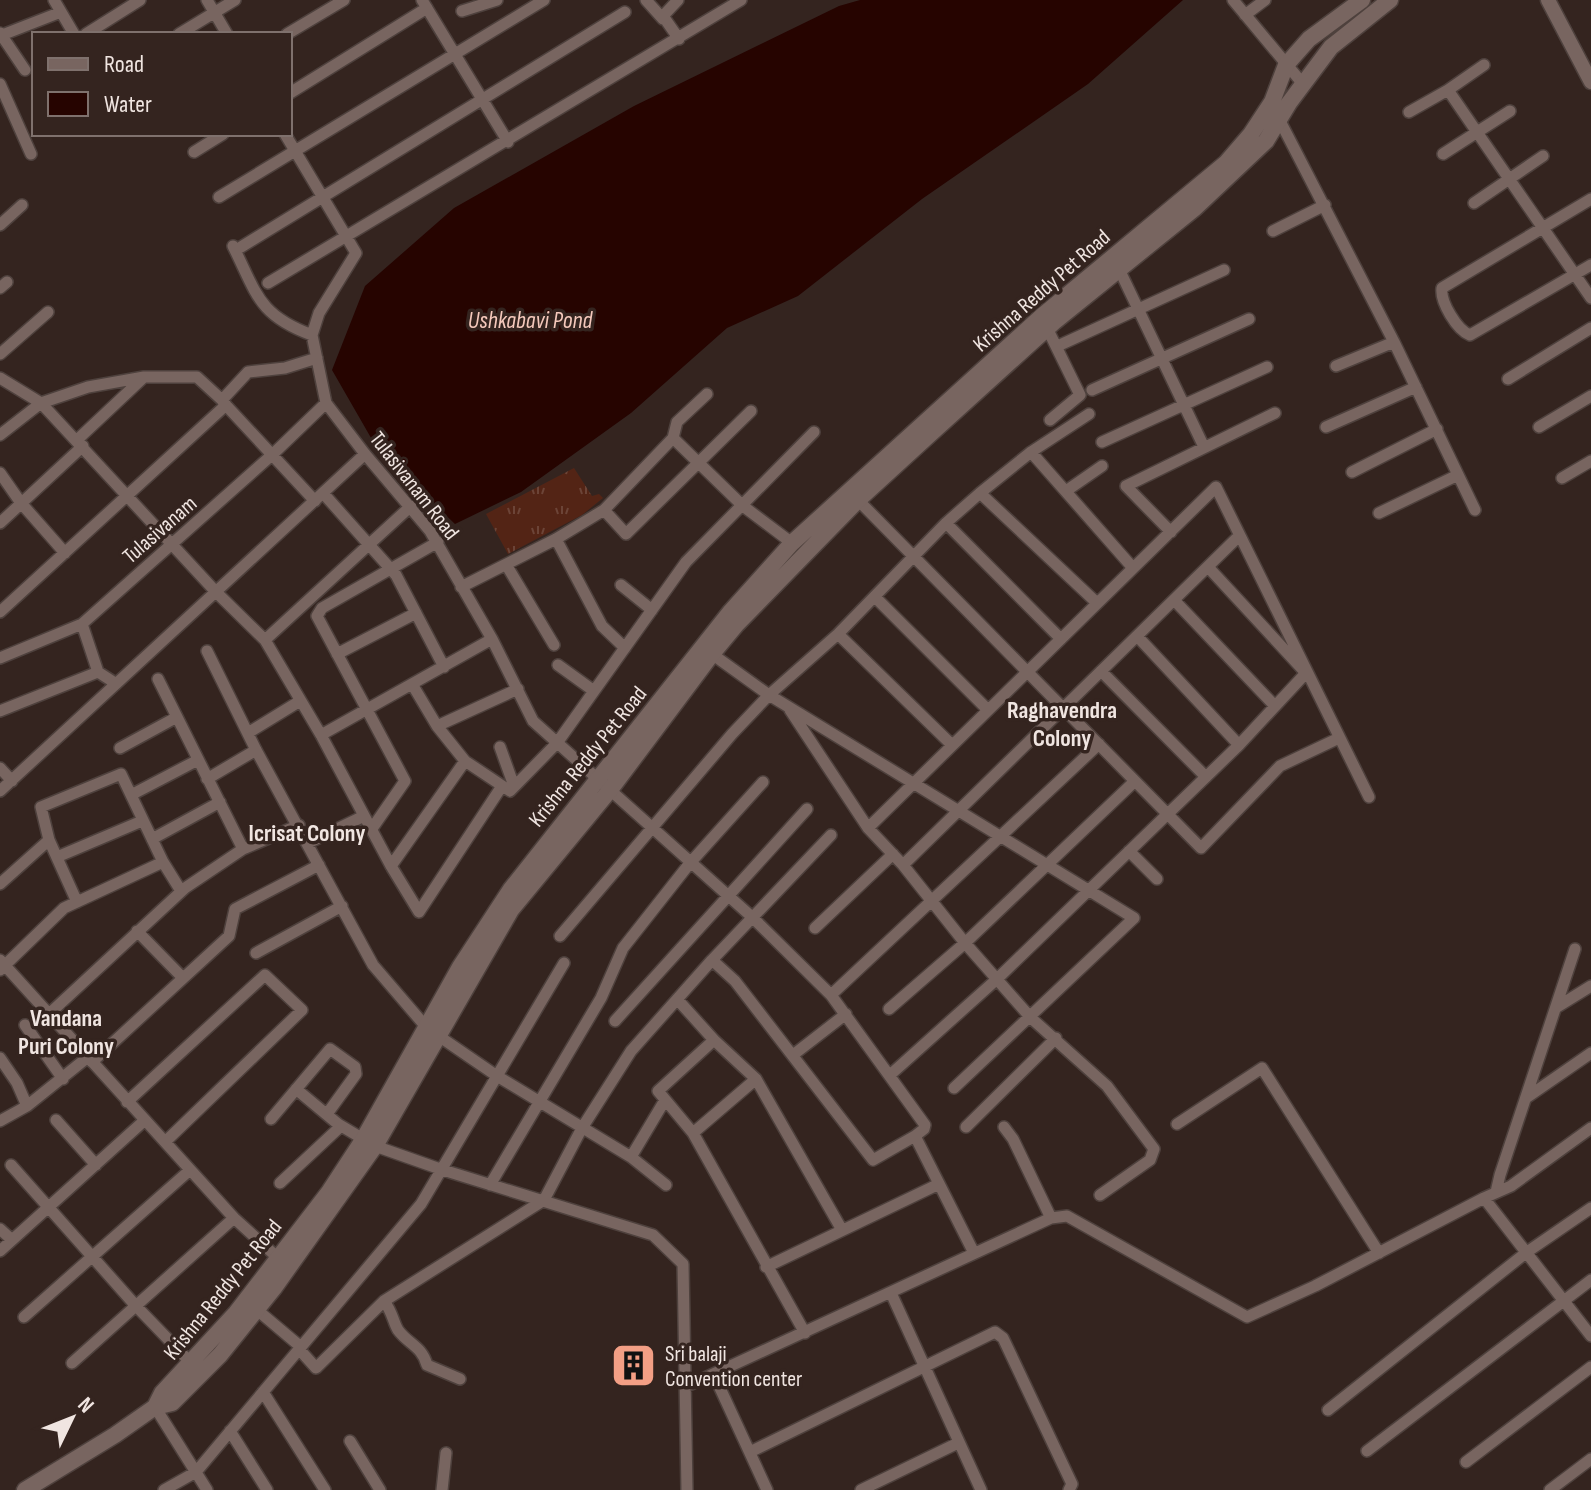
<svg xmlns="http://www.w3.org/2000/svg" width="1591" height="1490" viewBox="0 0 1591 1490" font-family="'Sofia Sans Condensed',sans-serif">
<style>
.park{fill:url(#park-tufts)}
.water{fill:#260400}
.lines{fill:none;stroke-linecap:round;stroke-linejoin:round}
.minor-casing{stroke:#4e413d;stroke-width:14}
.tertiary-casing{stroke:#4e413d;stroke-width:17}
.secondary-casing{stroke:#4e413d;stroke-width:19}
.minor{stroke:#786560;stroke-width:11}
.tertiary{stroke:#786560;stroke-width:14}
.secondary{stroke:#786560;stroke-width:16}
.labels{text-anchor:middle;stroke-width:7;stroke-linejoin:round;paint-order:stroke}
.street-label{font-size:22px;fill:#f0e5e1;stroke:#34241f}
.poi-label{font-size:22px;fill:#f0e5e1;stroke:#34241f;text-anchor:start}
.water-label{font-size:24px;font-style:italic;fill:#f5c9bc;stroke:#34241f}
.neighbourhood-label{font-size:24px;font-weight:bold;fill:#f0e5e1;stroke:#34241f}
</style>
<defs>
<pattern id="park-tufts" width="24" height="20" patternUnits="userSpaceOnUse" patternTransform="scale(2)"><rect width="24" height="20" fill="#532415"/><path d="M3 7l-1-3M5 7V3M7 7l1-3M15 17l-1-3M17 17v-4M19 17l1-3" fill="none" stroke="#6c4437"/></pattern>
</defs>
<rect width="100%" height="100%" fill="#34241f"/>
<path class="park" d="M574,468L592,496L599,494L603,498L582,515L508,554L486,514Z"/>
<path class="water" d="M860,0H1183L1088,84L922,199L798,296L727,328L631,413L521,492L455,524L378,450L332,370L365,286L454,208L634,106L839,6Z"/>
<g class="lines">
<defs>
<path id="minor" d="M54,0L74,34
M207,0L227,34
M422,0L508,142
M646,0L663,19
M678,0L663,16L679,39
M1233,0L1303,84
M462,11L497,0
M1245,15L1265,0
M0,33L25,70
M86,34L140,0
M179,34L235,0
M287,34L344,0
M2,35L61,12
M0,84L31,154
M1448,90L1591,298
M290,93L427,8
M1409,112L1448,90L1484,65
M1279,119L1394,342L1475,510
M285,134L356,253L319,313L312,335L326,403L365,454L430,531L492,639L533,721L752,917L831,995L925,1125L924,1129L915,1136L974,1253
M194,152L223,134
M1443,154L1510,111
M219,197L544,0
M1591,199L1442,288C1440,302 1457,330 1470,335L1591,265
M1474,203L1543,156
M0,225L22,205
M1273,231L1325,205
M233,246C257,294 258,315 312,335
M241,247L625,12
M1119,269L1204,447
M268,283L741,0
M0,288L7,282
M1047,328L1080,395L1050,420
M1062,344L1224,270
M0,354L48,312
M1336,366L1394,342
M0,378L41,403L216,592L265,640L321,735L391,866L419,912L502,786
M1508,379L1591,328
M1092,390L1249,319
M223,402L315,501
M1326,427L1416,387
M1539,427L1591,396
M0,435L41,403L88,387L144,377H197L222,400L248,372L285,368L317,358
M673,438L743,506L792,543
M77,440L144,377
M1102,442L1267,367
M1031,452L1133,568
M1352,472L1437,429
M0,473L21,503L65,553
M1562,478L1591,461
M1066,491L1102,466
M323,493L396,575L444,667
M980,493L1097,603
M855,497L1201,848L1280,766L1339,738
M604,510L626,534L751,411
M1379,513L1458,475
M0,523L83,446
M946,523L1061,639
M1171,532L1126,486L1275,413
M556,539L602,626L625,648
M507,566L554,645
M621,585L652,610
M461,587L556,539L604,510L673,438L677,422L707,394
M876,598L988,710
M1174,600L1274,705
M0,612L226,405
M82,624L98,672L115,683
M838,634L952,745
M1137,636L1239,745
M265,640L411,506
M207,651L256,750L373,965L427,1028L497,1076L631,1157L666,1185
M337,654L416,613
M712,654L769,695L1134,918L954,1088
M0,658L82,624L273,454L326,403
M558,665L594,691
M1101,671L1206,777
M158,679L243,849
M412,684L437,726L465,761L510,791L557,743L686,562L814,432
M790,710L868,828L903,865L965,943L1031,1018L1107,1086L1154,1149L1150,1160L1100,1195
M0,711L98,672
M437,726L518,689
M248,733L300,701
M321,735L492,639
M500,747L514,786
M120,748L177,717
M0,768L12,781
M207,779L256,750
M0,791L365,454
M131,795L198,760
M868,828L1216,487L1369,797
M371,830L405,781L317,616L322,608L438,542
M152,839L220,802
M308,843L364,816
M1129,851L1157,879
M57,857L142,821
M903,865L1239,536
M391,866L465,761
M0,884L49,840
M77,902L49,840L41,807L121,774L163,862
M815,928L893,854
M137,931L183,978
M560,936L732,734L769,695L838,634L946,523L980,493L1031,452L1089,414
M256,953L342,906
M0,960L234,1218L277,1257
M712,960L735,981L873,1160L915,1136
M0,970L64,908L163,862L181,891
M831,995L1099,744
M677,999L714,1040L756,1079L842,1230
M1557,1007L1591,986
M889,1009L965,943L1135,781
M49,1014L185,888L243,849L299,825
M615,1021L807,809
M25,1025L63,1079
M714,1040L658,1091L693,1133L805,1333
M793,1055L846,1014
M0,1058L17,1083L27,1106
M92,1062L229,936L235,909L319,865
M890,1075L997,979L1239,745L1306,673L1208,567
M296,1089L338,1124L375,1146L443,1170L653,1235L683,1264L687,1490
M1526,1098L1591,1053
M127,1102L265,975L302,1010L165,1142
M271,1119L330,1049L355,1067L356,1074L327,1114
M56,1120L96,1165
M0,1121L27,1106L88,1057
M1177,1124L1262,1068L1379,1253
M966,1127L1056,1038
M1004,1127L1013,1139L1051,1218
M693,1133L756,1079
M631,1157L665,1100
M11,1165L136,1306L192,1364
M280,1183L341,1126
M490,1185L601,998L623,948L690,863L763,782
M1496,1192L1500,1175L1575,949
M1484,1198L1591,1336
M0,1229L12,1240
M0,1251L145,1120
M766,1267L939,1184
M891,1293L981,1490
M384,1301C393,1313 393,1322 398,1330C408,1344 422,1346 427,1365L460,1379
M256,1309L301,1347
M24,1317L190,1170
M299,1349L316,1368L384,1301L544,1200L582,1128L631,1051L712,960L831,835
M72,1363L234,1218
M714,1375L767,1490
M685,1387L1051,1218L1067,1216L1247,1317L1315,1286L1484,1198L1511,1186L1591,1128
M263,1392L325,1490
M155,1407L207,1490
M1328,1410L1527,1252L1591,1208
M230,1431L267,1490
M350,1441L380,1490
M1367,1451L1591,1280
M750,1452L995,1332L1003,1338L1072,1484L1069,1490
M1466,1462L1591,1367
M164,1490L196,1472L421,1204L564,963
M442,1490L446,1453
M861,1490L958,1443
M1550,1490L1591,1459"/>
<path id="tertiary" d="M1548,0L1591,82"/>
<path id="secondary" d="M155,1407L162,1393L236,1313L329,1192L363,1140L460,967L511,889L731,611L792,543L1042,316L1226,163L1251,134L1272,102L1286,65L1309,39L1362,0
M25,1490L115,1435L155,1407L172,1403L220,1355L274,1288L375,1146L511,910L610,790L712,654L737,624L858,500L928,436L1054,322L1195,208L1266,141L1289,103L1331,47L1390,0"/>
</defs>
<use href="#minor" class="minor-casing"/>
<use href="#tertiary" class="tertiary-casing"/>
<use href="#secondary" class="secondary-casing"/>
<use href="#minor" class="minor"/>
<use href="#tertiary" class="tertiary"/>
<use href="#secondary" class="secondary"/>
</g>
<defs>
<symbol id="building-square" viewBox="-11 -11 22 22"><rect x="-9" y="-9" width="18" height="18" rx="4" fill="#f39f85" stroke="#34241f"/><path d="M-4-6H4V6H1V3H-1V6H-4ZM-2.5-4.3h1.7v1.8h-1.7ZM.8-4.3h1.7v1.8H.8ZM-2.5-1h1.7V.8h-1.7ZM.8-1h1.7V.8H.8Z" fill="#111"/></symbol>
</defs>
<g fill-rule="evenodd">
<use href="#building-square" x="608" y="1340" width="51" height="51"/>
</g>
<g class="labels">
<g class="street-label">
<text transform="translate(1041 290) rotate(-41)" y="8">Krishna Reddy Pet Road</text>
<text transform="translate(415 485) rotate(52)" y="8">Tulasivanam Road</text>
<text transform="translate(159 529) rotate(-41)" y="8">Tulasivanam</text>
<text transform="translate(587 756) rotate(-51)" y="8">Krishna Reddy Pet Road</text>
<text transform="translate(222 1289) rotate(-51)" y="8">Krishna Reddy Pet Road</text>
</g>
<g class="poi-label">
<text x="665" y="1361">Sri balaji<tspan x="665" dy="25">Convention center</tspan></text>
</g>
<g class="water-label">
<text x="530" y="328">Ushkabavi Pond</text>
</g>
<g class="neighbourhood-label">
<text x="1062" y="718">Raghavendra<tspan x="1062" dy="28">Colony</tspan></text>
<text x="307" y="841">Icrisat Colony</text>
<text x="66" y="1026">Vandana<tspan x="66" dy="28">Puri Colony</tspan></text>
</g>
</g>
<rect x="32" y="32" width="260" height="104" fill="#34241f" stroke="#7f716d" stroke-width="2"/>
<rect x="48" y="58" width="40" height="12" fill="#786560" stroke="#7f716d" stroke-width="2"/>
<text x="104" y="72" font-size="24" fill="#f0e5e1">Road</text>
<rect x="48" y="92" width="40" height="24" fill="#260400" stroke="#7f716d" stroke-width="2"/>
<text x="104" y="112" font-size="24" fill="#f0e5e1">Water</text>
<g transform="translate(72 1418) rotate(47)" stroke="#34241f" stroke-width="6" paint-order="stroke">
<path d="M0-6L14 30L0 20L-14 30Z" fill="#f0e5e1"/>
<text y="-12" font-size="22" font-weight="bold" text-anchor="middle" fill="#f0e5e1">N</text>
</g>
</svg>
